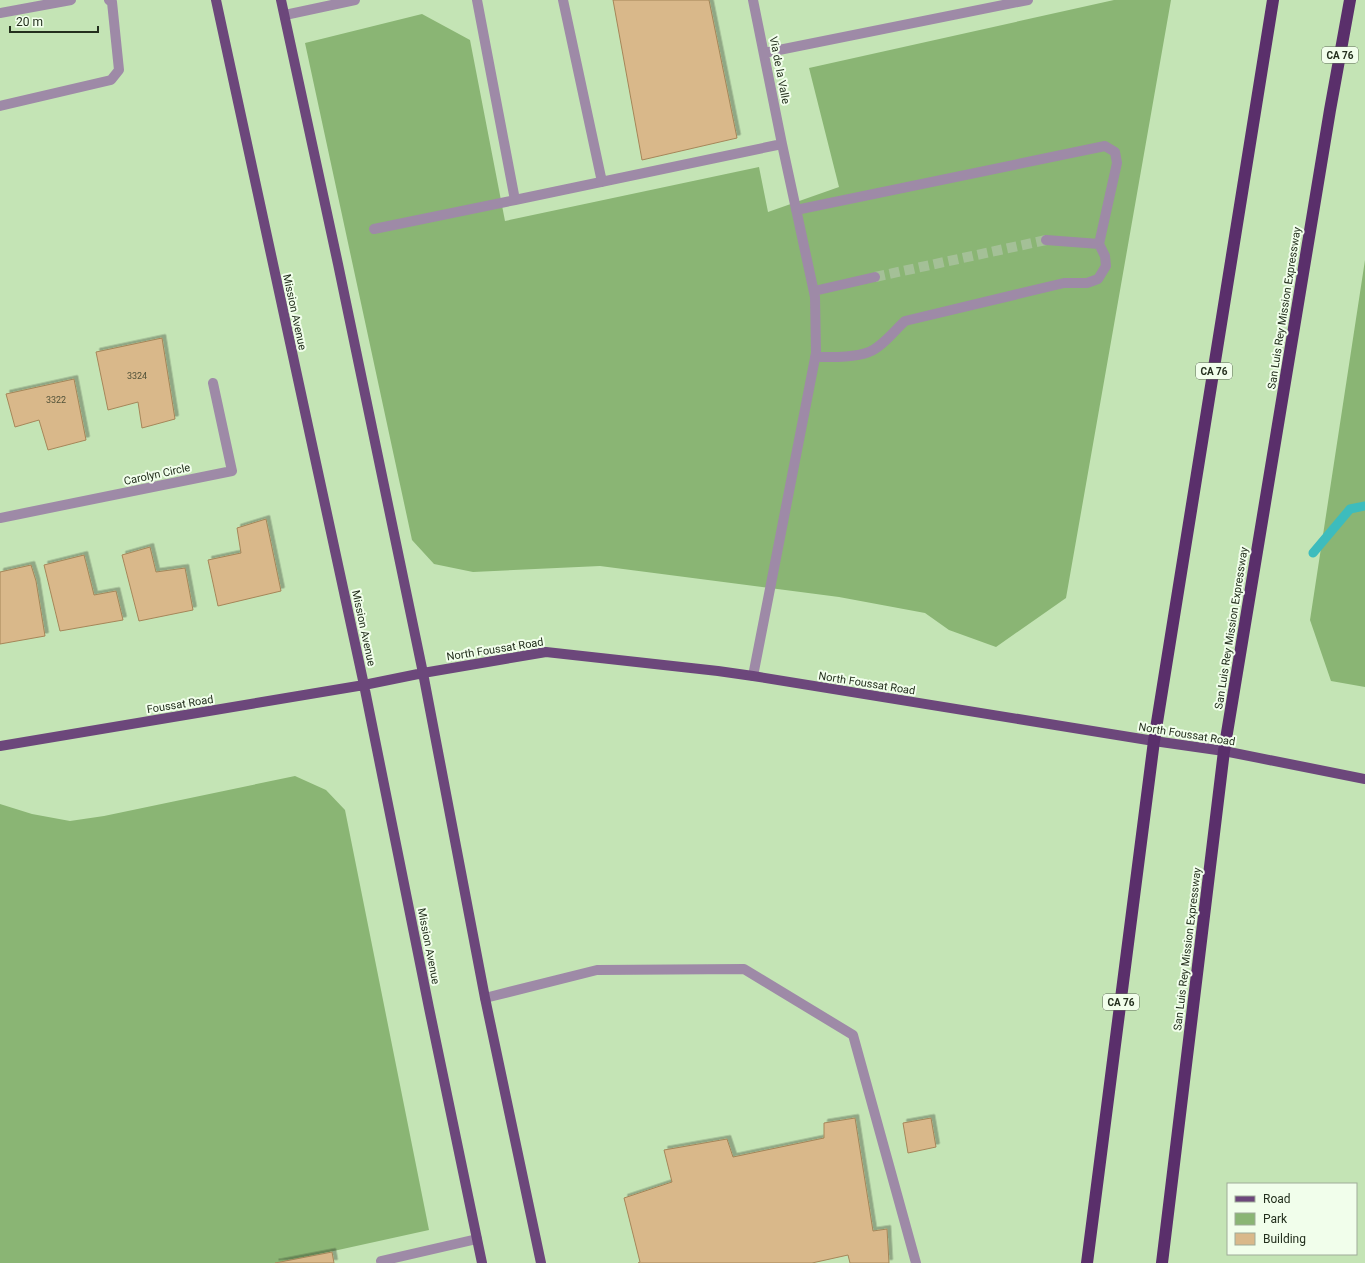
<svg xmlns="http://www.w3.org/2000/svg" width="1365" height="1263" viewBox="0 0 1365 1263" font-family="Roboto,sans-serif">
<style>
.green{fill:#8ab574}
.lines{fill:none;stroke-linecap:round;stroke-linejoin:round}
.stream{stroke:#3dbcbd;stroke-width:9}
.building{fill:#d9b88a;stroke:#a58659;filter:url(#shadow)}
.minor-tunnel{stroke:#a4c097;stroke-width:10;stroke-dasharray:10 5;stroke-linecap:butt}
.minor{stroke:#9e8aa7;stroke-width:10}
.major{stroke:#6c477b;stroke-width:10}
.highway{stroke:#5a2f6b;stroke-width:12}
.labels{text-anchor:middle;stroke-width:4;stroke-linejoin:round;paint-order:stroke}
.number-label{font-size:9px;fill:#505138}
.shield{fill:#f1feeb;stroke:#616d5b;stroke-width:1}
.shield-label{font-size:10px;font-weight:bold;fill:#232f1d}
.street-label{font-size:11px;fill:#232f1d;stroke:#f1feeb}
</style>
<defs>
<filter id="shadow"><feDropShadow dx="3.5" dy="-3.5" stdDeviation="0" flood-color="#0004"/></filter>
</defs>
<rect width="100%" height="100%" fill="#c4e4b5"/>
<path class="green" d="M1114,0H1171L1066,598L996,647L949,630L925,613L839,597L600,566L473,572L434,564L412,540L305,43L422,14L470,40L505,221L759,167L768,212L839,187L809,68Z
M1365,260V687L1331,681L1310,620Z
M295,776L326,790L345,810L429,1230L279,1263H0V804L32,814L70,821L104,816Z"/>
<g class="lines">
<path class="stream" d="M1313,553L1350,509L1365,506"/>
</g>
<path class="building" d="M613,0H709L737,138L642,160Z
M162,338L175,419L142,428L138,402L108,410L96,352Z
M74,379L86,440L48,450L39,420L15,427L6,394Z
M266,519L281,591L218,606L208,560L241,553L237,528Z
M150,547L156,572L185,568L193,610L139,621L122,555Z
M84,555L94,595L116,591L123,620L60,631L44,565Z
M31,565L36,581L45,636L0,644V572Z
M855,1118L873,1231L887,1229L889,1263H850L848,1255L812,1263H638L640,1262L624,1198L672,1182L664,1150L727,1139L733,1157L824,1138V1123Z
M931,1118L936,1147L908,1153L903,1123Z
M332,1252L334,1263H275Z"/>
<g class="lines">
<path class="minor-tunnel" d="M875,277L1046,240"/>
<path class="minor" d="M477,0L515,200L782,144
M563,0L602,182
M0,13L71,0
M285,15L355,0
M764,53L1028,0
M0,106L111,80L119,70L112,2L109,0
M796,210L1105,146L1115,152L1117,163L1099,244L1105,256L1106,266L1098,279L1087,283H1064L905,321C894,331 883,346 869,352C853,358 832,357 815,357
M374,229L515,200
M1046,240L1099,244
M814,291L875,277
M0,518L232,471L213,383
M753,676L816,353L815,297L782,144L753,0
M485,998L597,970L744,969L853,1035L916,1263
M382,1263L381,1261L477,1239"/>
<path class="major" d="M216,0L364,685L429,1008L482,1263
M281,0L338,264L423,673L485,998L541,1263
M0,746L364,685L423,673L546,652L718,671L753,676L1154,741L1224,751L1365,779"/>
<path class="highway" d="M1087,1263L1154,741L1273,0
M1162,1263L1224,751L1330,110L1350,0"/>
</g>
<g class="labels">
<g class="number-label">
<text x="137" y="379">3324</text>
<text x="56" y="403">3322</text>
</g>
<g class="shield">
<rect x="1322" y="47" width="36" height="16" rx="3"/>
<rect x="1196" y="363" width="36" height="16" rx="3"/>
<rect x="1103" y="994" width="36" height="16" rx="3"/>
</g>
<g class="shield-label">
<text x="1340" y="59">CA 76</text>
<text x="1214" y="375">CA 76</text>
<text x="1121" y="1006">CA 76</text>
</g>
<g class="street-label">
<text transform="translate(780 70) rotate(79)" y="4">Via de la Valle</text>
<text transform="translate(1284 308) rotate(-81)" y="4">San Luis Rey Mission Expressway</text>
<text transform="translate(295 312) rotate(78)" y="4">Mission Avenue</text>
<text transform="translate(157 474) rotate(-12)" y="4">Carolyn Circle</text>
<text transform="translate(364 628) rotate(78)" y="4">Mission Avenue</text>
<text transform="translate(1231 628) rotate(-81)" y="4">San Luis Rey Mission Expressway</text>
<text transform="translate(495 649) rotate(-9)" y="4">North Foussat Road</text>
<text transform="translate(867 683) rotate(9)" y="4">North Foussat Road</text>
<text transform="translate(180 704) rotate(-9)" y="4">Foussat Road</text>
<text transform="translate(1187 734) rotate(9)" y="4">North Foussat Road</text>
<text transform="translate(429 946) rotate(79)" y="4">Mission Avenue</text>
<text transform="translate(1187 949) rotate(-83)" y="4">San Luis Rey Mission Expressway</text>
</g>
</g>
<rect x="1227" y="1183" width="130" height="72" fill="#f1feeb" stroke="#9fab99"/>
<rect x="1235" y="1196" width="20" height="6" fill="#6c477b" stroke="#9fab99"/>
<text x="1263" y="1203" font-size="12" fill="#232f1d">Road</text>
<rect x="1235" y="1213" width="20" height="12" fill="#8ab574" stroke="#9fab99"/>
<text x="1263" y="1223" font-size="12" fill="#232f1d">Park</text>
<rect x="1235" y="1233" width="20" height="12" fill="#d9b88a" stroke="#9fab99"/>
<text x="1263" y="1243" font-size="12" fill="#232f1d">Building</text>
<path d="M10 26v6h88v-6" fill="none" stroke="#232f1d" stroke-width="2"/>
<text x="16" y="26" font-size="12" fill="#232f1d" stroke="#f1feeb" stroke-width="3" paint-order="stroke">20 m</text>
</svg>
